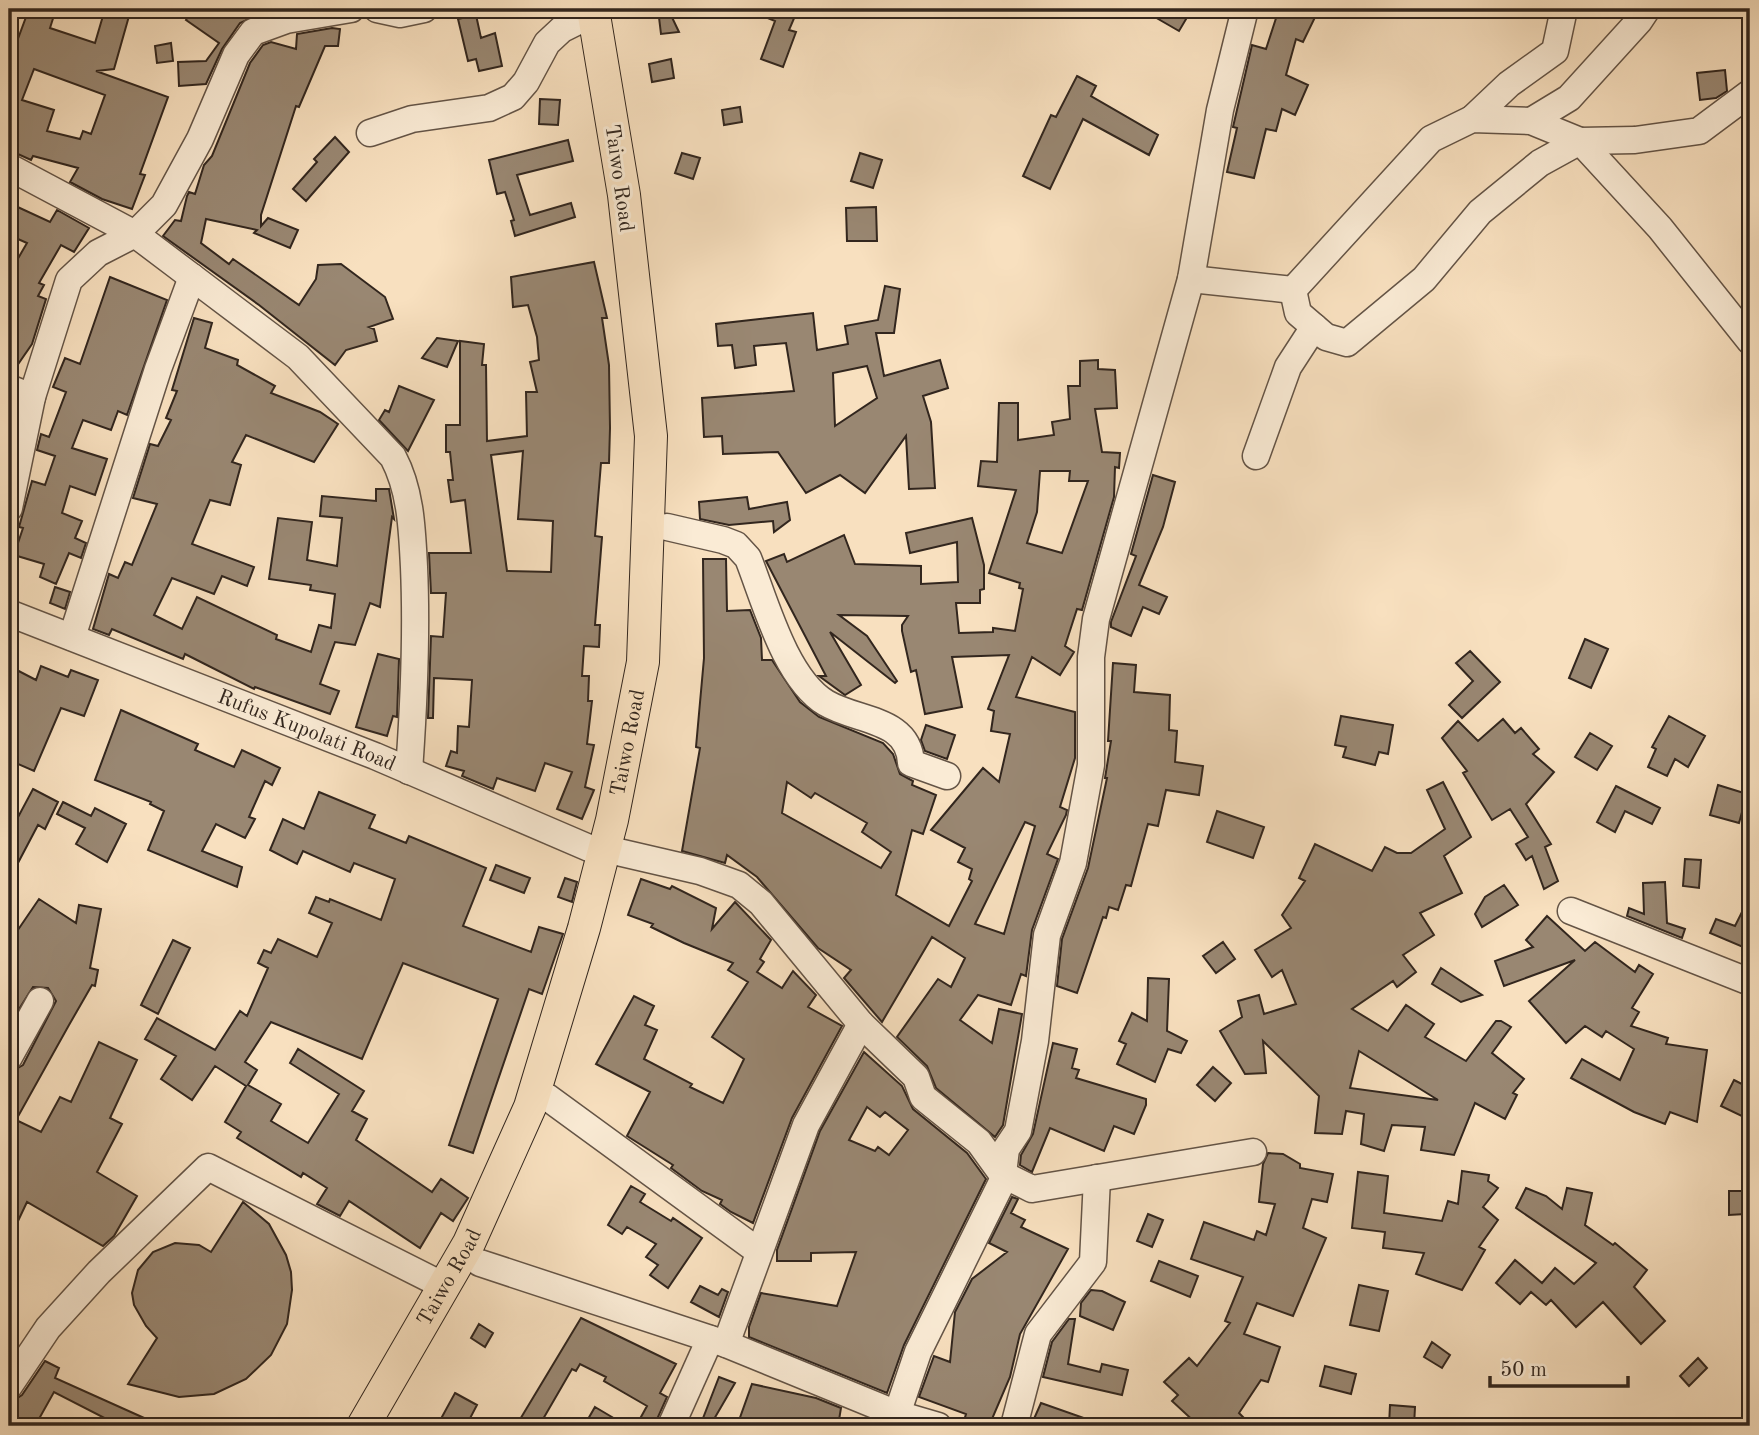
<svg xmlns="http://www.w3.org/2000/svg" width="1759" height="1435" viewBox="0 0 1759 1435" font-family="'Old Standard TT',serif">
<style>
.building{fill:#998772;stroke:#32261e;stroke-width:2;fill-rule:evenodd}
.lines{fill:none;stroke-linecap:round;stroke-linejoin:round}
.minor-casing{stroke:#645446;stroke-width:29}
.major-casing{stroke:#32261e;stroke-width:34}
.minor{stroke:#faebd5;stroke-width:26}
.major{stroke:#f8e0bf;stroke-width:32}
.labels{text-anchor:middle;stroke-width:6;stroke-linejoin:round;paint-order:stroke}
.street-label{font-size:21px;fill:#32261e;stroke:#faebd5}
</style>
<rect width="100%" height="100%" fill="#f8e0bf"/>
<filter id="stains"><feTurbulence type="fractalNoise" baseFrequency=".00286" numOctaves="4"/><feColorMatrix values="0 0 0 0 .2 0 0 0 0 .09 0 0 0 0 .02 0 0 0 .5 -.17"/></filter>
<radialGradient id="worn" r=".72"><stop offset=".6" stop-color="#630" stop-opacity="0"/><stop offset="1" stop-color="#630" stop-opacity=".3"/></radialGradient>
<path class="building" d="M29,9H56L50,28L95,43L105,9H131L114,69L96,71L168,97L140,174L145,175L132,209L102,199L70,182L78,168L33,156L31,160L9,150V63ZM34,69L105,95L91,134L83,131L80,139L47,131L54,110L22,100Z
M193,9H271L240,23L222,49L206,84L179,86L178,62L206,61L219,43L186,20Z
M658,9H668L679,32L661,34Z
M746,9H798L789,30L796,32L783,67L761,59L775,21Z
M1141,9H1192L1179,31Z
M1279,9H1319L1303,42L1296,39L1286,75L1308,85L1295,115L1282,109L1276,131L1266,129L1254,178L1227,172L1237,128L1233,127L1252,45L1266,49Z
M476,15L481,38L495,33L502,66L479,71L476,59L468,61L458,19Z
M332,28L340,29L338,46H325L299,107L296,106L261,215V226L268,218L298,230L290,248L254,233L257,230L206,219L201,243L229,264L233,259L299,305L316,279L318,265L341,264L385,297L393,319L369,327L374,329L377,341L346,350L335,365L259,305L163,236L175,220L181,221L187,196L189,192L195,194L204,165L212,156L250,63L263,45L271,42L296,49L297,34Z
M171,43L173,61L157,63L155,46Z
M671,59L674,78L652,82L649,64Z
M1725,70L1727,91L1716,98L1700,100L1697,73Z
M1077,76L1096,86L1091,96L1158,135L1149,155L1083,119L1050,189L1023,176L1051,115L1056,117Z
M540,99L560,100L558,125L539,124Z
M740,107L742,122L724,125L722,110Z
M335,137L349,152L306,201L293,189L317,162L314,159Z
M568,140L573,161L517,175L530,215L571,203L575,217L515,236L511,221L514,220L505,192L497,194L489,160Z
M682,153L700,158L693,179L675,173Z
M860,153L882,160L873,188L851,181Z
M9,203L50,222L57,210L89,228L74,252L61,245L39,283L44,285L38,296L46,299L32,344L12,373H9V274L27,243L9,235Z
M876,207L877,241H847L846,208Z
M594,262L607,318H602L609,365L610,428L609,463H601L595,536L602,537L595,625H600L599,647L584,646L582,676H589L588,701H592L587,744L594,745L585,787L594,790L582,819L557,809L572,772L545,763L535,791L497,778L493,789L462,776L464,771L446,766L451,751L457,753L458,726L469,727L472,680L434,678L433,718H428L431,636L443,637L446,593H431L429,553H471L465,500L451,502L448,480H453L450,452H446V425H460V341L484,344L482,365H486L487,441L527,436L526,392H537L530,362L539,360L537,337L528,305L513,307L511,277ZM523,451L518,519L553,521L551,572L507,571L491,455Z
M110,277L167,300L127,415L118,411L111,430L83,420L72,448L107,459L95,495L70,486L62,513L82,521L75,538L86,543L81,558L69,553L56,584L40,577L44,564L14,555L23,528L19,527L32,481L45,485L55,456L37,450L41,434L49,437L66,392L53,387L65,358L80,364Z
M885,286L900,289L894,333H876L884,376L940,360L948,388L923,396L931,422L935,488L909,489L906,436L865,493L840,475L806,493L778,452L723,454L722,436L704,437L702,398L794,391L786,343L754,346L756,365L735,368L732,345L718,346L716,324L813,313L817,350L848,344L845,326L878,320ZM867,366L877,398L835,426L833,373Z
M194,318L212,323L205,348L238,360L237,365L275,386L271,393L320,412L338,424L314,462L246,435L232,462L241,465L230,505L210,500L192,544L254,567L247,586L222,576L214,594L172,578L154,615L182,629L197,597L277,635L276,639L311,652L319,625L331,628L335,594L310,590L311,585L269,579L278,518L312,522L307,560L337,566L342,518L320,516L322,496L376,501V489H389L394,519L392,517L380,607L370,603L355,645L335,642L320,684L339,691L330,714L255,687L254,689L185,654L183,659L112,629L109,635L93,629L109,574L118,578L125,562L132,565L157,504L133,498L150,444L158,446L171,420L166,418L177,391L172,390Z
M437,338L458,341L447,367L422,358Z
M1098,360V369L1115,370L1117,408L1095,409L1102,452L1120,453L1119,468L1115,467L1114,497L1082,610L1077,609L1065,646L1074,652L1060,675L1032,657L1016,697L1075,712V758L1060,807L1067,810L1066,815L1047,854L1058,859L1032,930L1026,976L1021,974L1011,1005L978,995L960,1020L992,1043L999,1009L1022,1014L1003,1125L995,1137L936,1088L927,1066L897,1037L938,979L951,987L965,958L932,937L882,1022L844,978L851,970L818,948L757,877L727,855L725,863L682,851L700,748L696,747L704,658L703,559H726L727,611L750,610L761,638L762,660H772L800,702L819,717L883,743L893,754L900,774L913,781L912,785L936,795L923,834L912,830L896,895L949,926L972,881L969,879L972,869L958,862L965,848L931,830L983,768L999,782L1010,734L991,731L994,711L988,709L1009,655L952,657L962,707L925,714L916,670L911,672L902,631V625L908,616L839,615L867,636L897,681L895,683L830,632L861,685L845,695L819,676H826L766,561L784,554L787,562L844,535L855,564L921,566V584L958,582L957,542L910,553L906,533L972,518L984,565V589L980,590V603H956L959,633L993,632V628L1015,631L1023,589L1019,588L1020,583L989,573L1016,490L978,486L981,461L997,462L999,403H1018V440L1054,435L1052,422L1070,419L1068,386H1080V361ZM1040,471H1070L1069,481H1088L1062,553L1027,543L1037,512ZM787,782L811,798L815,793L867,823L862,832L891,852L881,868L782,813ZM1025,822L1035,826L1004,934L975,924Z
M399,386L434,400L408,451L379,420L385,410L389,412Z
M1153,475L1175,482L1163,527L1139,585L1167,597L1159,614L1143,607L1131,636L1111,627V622L1136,556L1131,554Z
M747,497L749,509L787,502L790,520L774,532L773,521L729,525L700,519L699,502Z
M55,587L70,592L65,609L50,603Z
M1585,639L1608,649L1591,688L1569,678Z
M1470,651L1500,682L1462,718L1449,705L1473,681L1456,663Z
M378,654L399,659L397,717L393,716L387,736L356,727Z
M1113,663L1136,665L1134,692L1170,695L1169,730L1177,731L1175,762L1203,766L1199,795L1166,790L1158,826L1148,824L1131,886L1126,885L1118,910L1109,907L1106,918L1103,917L1077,993L1057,986L1062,939L1088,868L1107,778H1105L1111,741H1108Z
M9,666L36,680L41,666L68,677L71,670L98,680L84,716L61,708L34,771L9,760Z
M121,710L198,744L195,750L234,767L242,750L280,768L272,785L265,781L249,817L255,819L245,838L216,824L202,851L242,867L237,887L148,850L164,811L150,804L151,802L95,780Z
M1341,716L1393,725L1388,754L1379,752L1375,765L1343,757L1346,747L1335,745Z
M1669,716L1705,736L1688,767L1675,759L1667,776L1648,767L1656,749L1652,747Z
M1503,719L1515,733L1521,728L1539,749L1533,754L1554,772L1526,804L1551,844L1545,847L1558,881L1544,889L1532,856L1526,860L1516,844L1528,837L1510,809L1492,820L1463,773L1467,771L1442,738L1458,721L1478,741Z
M926,725L955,735L947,759L925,751L921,740Z
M1590,733L1612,746L1597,770L1575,757Z
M1443,782L1471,837L1444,856L1462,893L1420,913L1434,935L1403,955L1416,972L1397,987L1393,981L1352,1009L1388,1031L1406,1005L1434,1024L1425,1037L1466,1061L1496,1021H1501L1511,1027L1492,1053L1524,1079L1513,1093L1517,1095L1505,1119L1475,1103L1454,1155L1421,1150L1425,1127L1392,1125L1384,1151L1361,1144L1364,1114L1346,1111L1342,1134L1315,1133L1319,1096L1263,1041L1266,1073L1245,1074L1220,1031L1242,1017L1238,1001L1259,995L1264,1014L1296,1004L1282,970L1272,977L1255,950L1291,928L1282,915L1305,881L1299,878L1315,844L1372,871L1385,847L1397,853H1411L1445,829L1427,790ZM1359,1051L1438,1100L1350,1088Z
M1718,785L1747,794L1739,823L1710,815Z
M1616,786L1660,808L1652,824L1625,811L1615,832L1597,822Z
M33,789L58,802L45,829L38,825L9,880V834Z
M319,792L375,815L369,828L406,843L409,836L486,868L463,926L531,952L539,927L563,934L542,994L529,989L473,1153L449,1145L498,999L403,963L362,1059L271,1022L245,1062L257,1070L248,1085L281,1104L271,1121L308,1143L339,1094L290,1063L298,1049L364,1091L352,1111L367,1119L356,1140L432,1192L441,1179L468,1198L453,1221L441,1213L420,1248L349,1201L340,1216L317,1204L327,1188L303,1173L301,1177L237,1138L241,1132L225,1122L246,1086L215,1066L192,1100L161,1079L176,1056L145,1039L157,1018L215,1050L240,1011L247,1016L268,968L258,963L264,950L271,953L278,939L317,957L332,923L309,913L316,897L329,902L330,899L381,920L395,879L354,863L350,872L303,851L297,864L270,850L283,819L304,829Z
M63,802L91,816L95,808L126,824L107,862L76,844L85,828L57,814Z
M1217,811L1264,827L1253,858L1207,842Z
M1685,859L1701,860L1699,888L1683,886Z
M496,865L530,878L524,893L490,880Z
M565,878L577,882L572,902L558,897Z
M641,879L670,889L672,886L716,908L712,929L735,902L771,940L760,959L764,962L757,972L782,988L793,971L816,995L808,1007L842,1026L792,1118L753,1223L731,1212L720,1204L722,1200L702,1191L671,1168L673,1165L627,1136L650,1092L596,1064L634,996L654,1006L645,1025L657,1030L644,1059L692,1084L690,1087L723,1103L744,1059L712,1037L748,982L728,970L733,963L684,943L651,927L653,924L628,915Z
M1665,882L1667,923L1685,929L1682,938L1627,916L1629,908L1644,914L1643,883Z
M1504,885L1518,905L1482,927L1475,914L1485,897Z
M1750,896V930L1743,947L1710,933L1716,919L1735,926Z
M39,899L76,923L79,905L101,909L90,968L98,970L95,986L92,985L69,1025L16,1120L41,1132L60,1097L71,1102L99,1042L137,1060L110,1118L122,1124L97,1172L137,1196L114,1236L103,1246L27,1202L9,1240V1073L23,1065L56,1001L48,988L33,987L9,1025V943Z
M1547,916L1585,951L1595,942L1635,972L1639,965L1653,974L1632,1008L1639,1012L1631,1026L1668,1038L1666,1044L1707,1050L1697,1122L1670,1112L1665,1124L1634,1112L1571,1078L1582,1059L1620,1080L1634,1049L1606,1031L1602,1037L1585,1026L1566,1043L1529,1001L1575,960L1504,986L1495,961L1533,947L1526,940Z
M173,940L190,948L158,1014L141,1005Z
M1223,942L1235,959L1216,973L1203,956Z
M1441,968L1482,995L1461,1002L1432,984Z
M1148,978L1169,979L1167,1031L1187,1041L1181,1053L1168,1049L1155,1082L1117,1064L1126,1044L1119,1041L1132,1013L1147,1021Z
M1053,1043L1077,1049L1072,1068L1079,1070L1076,1078L1146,1099V1105L1134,1134L1114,1126L1104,1151L1050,1128L1032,1172L1020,1165L1021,1155L1033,1134Z
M864,1052L902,1086L913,1109L967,1153L986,1179L904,1345L887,1393L749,1337V1327L761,1293L837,1306L856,1252L811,1253V1261H777V1250L820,1131ZM867,1107L880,1117L885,1112L908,1130L889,1155L878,1147L875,1151L849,1140Z
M1213,1067L1231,1083L1215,1101L1197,1085Z
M1734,1080L1750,1088V1120L1721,1106Z
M1268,1153L1283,1154L1300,1164V1168L1333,1174L1327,1202L1312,1199L1303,1228L1326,1238L1293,1316L1257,1303L1244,1334L1280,1347L1268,1382L1261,1380L1239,1413L1243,1417L1234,1426H1199L1172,1401L1178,1395L1164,1382L1189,1358L1197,1366L1230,1323L1225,1321L1243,1277L1191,1259L1204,1222L1254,1240L1257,1231L1266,1235L1275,1204L1259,1202L1263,1164Z
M1462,1171L1489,1175L1488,1181L1498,1188L1483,1207L1498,1220L1479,1247L1485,1250L1462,1290L1416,1274L1424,1253L1383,1248L1385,1232L1352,1228L1358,1172L1388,1176L1384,1213L1442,1221L1448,1201L1458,1204Z
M631,1186L645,1194L640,1202L671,1221L673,1218L702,1238L668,1288L650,1275L658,1265L646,1257L656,1244L627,1227L622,1234L608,1225Z
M1526,1188L1546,1196L1562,1209L1567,1188L1592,1193L1585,1225L1613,1245L1615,1243L1647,1270L1634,1287L1665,1321L1641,1344L1603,1302L1576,1327L1551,1300L1546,1305L1531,1292L1520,1304L1496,1283L1515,1260L1542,1283L1555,1268L1574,1284L1596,1263L1516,1208Z
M1729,1191H1746L1745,1214L1729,1215Z
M1012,1197L1018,1199L1011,1213L1025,1220L1021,1227L1068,1249L1020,1334L1010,1377L989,1426H971L963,1424L966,1414L919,1397L934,1356L950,1362L955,1312L972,1279L1007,1252L989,1243Z
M243,1202L269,1224L286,1255L291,1272L292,1290L287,1324L271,1355L246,1379L214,1394L179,1397L128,1384L157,1338L146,1326L134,1305L132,1293L138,1270L153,1252L175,1243L199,1245L211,1252Z
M1148,1214L1163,1220L1152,1247L1137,1241Z
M1159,1261L1198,1276L1190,1297L1151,1281Z
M1359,1285L1388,1291L1379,1331L1350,1325Z
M700,1286L718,1295L722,1289L728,1292L719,1317L691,1302Z
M1091,1290L1102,1291L1125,1302L1113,1330L1080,1316L1081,1303Z
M581,1318L676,1364L660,1393L667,1397L654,1426H636L647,1406L604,1381L606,1377L580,1364L576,1371L572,1369L539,1426H516Z
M1069,1319H1075L1068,1364L1100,1372L1102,1364L1128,1370L1122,1395L1043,1377L1052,1342Z
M479,1324L493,1333L485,1347L471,1338Z
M1432,1342L1450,1355L1442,1368L1424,1357Z
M1698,1358L1707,1368L1689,1386L1680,1376Z
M45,1361L59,1368L55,1378L162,1426H120L54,1392L35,1426H9V1408L13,1401L22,1395Z
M1325,1366L1356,1374L1351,1394L1320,1386Z
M719,1377L735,1383L710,1426H700Z
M752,1384L816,1398L841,1408L838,1426H737Z
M455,1393L477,1405L466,1426H437Z
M1041,1403L1101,1424L1100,1426H1044L1033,1421Z
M1390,1405L1415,1407L1414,1426H1389Z
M595,1407L627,1426H584Z"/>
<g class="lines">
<defs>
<g id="minor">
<path d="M377,9L400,14L424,9"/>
<path d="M1472,119L1509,84L1555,51L1564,9"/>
<path d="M1531,121L1569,98L1639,21L1647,9"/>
<path d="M370,133L412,119L489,108L513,97L526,82L547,43L562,29L594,13"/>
<path d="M9,167L135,234L192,277L298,357L393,457C411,491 412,529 414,567C417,635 414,702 409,771"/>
<path d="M1191,279L1293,290L1431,139L1472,119L1531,121L1580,141L1660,228L1750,341"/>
<path d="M1293,290L1298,313L1326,337L1347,343L1424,279L1480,212L1540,163L1580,141L1635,140L1699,131L1750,93"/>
<path d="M9,388L32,397"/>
<path d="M1256,456L1288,367L1314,327"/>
<path d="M9,508L32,397L69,280L98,253L135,234L164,205L200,139L236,55L253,32L286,20L351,9"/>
<path d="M667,527L723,540L736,545L748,558C765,601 785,678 826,703C858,722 909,718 911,763L947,776"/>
<path id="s1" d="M9,613L375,756L603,854"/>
<path d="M72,637L158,369L192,277"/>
<path d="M618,852L700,871L739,885L761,903L861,1024L916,1077L923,1097L979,1142L1002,1174L1032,1189L1253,1152"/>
<path d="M1571,911L1750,982"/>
<path d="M9,1057L40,1001"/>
<path d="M547,1097L758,1251"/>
<path d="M480,1263L726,1344L897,1414L938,1426"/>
<path d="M726,1344L806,1125L861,1024"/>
<path d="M9,1386L48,1328L99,1272L208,1167L444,1286"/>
<path d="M897,1414L918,1352L1002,1182L1006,1149L1018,1131L1035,1041L1047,935L1073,863L1091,765V657L1096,619L1191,279L1220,110L1245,9"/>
<path d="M671,1426L710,1339"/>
<path d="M1014,1426L1038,1334L1093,1262L1097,1178"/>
</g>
<g id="major">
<path id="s2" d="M363,1426L469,1243L530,1107L584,928L612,820L643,662L651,436L624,195L593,9"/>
</g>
</defs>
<use href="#minor" class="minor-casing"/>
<use href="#major" class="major-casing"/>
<use href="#minor" class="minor"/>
<use href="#major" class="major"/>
</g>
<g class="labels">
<g class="street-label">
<text transform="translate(620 178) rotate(82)" y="7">Taiwo Road</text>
<text dy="7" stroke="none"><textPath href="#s1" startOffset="320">Rufus Kupolati Road</textPath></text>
<text dy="7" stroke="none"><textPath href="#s2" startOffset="738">Taiwo Road</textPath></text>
<text dy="7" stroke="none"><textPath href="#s2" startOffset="172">Taiwo Road</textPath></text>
</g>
</g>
<rect width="1759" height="1435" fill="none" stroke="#f8e0bf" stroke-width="35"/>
<rect x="10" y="10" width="1738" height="1414" fill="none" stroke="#32261e" stroke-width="3.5"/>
<rect x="18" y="18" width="1724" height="1400" fill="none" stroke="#32261e" stroke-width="2"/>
<path d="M1490 1376v10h138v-10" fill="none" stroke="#32261e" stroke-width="3.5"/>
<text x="1500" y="1376" font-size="21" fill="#32261e" stroke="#faebd5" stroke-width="5" paint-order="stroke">50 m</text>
<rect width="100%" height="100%" filter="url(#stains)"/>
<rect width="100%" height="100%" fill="url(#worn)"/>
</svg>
